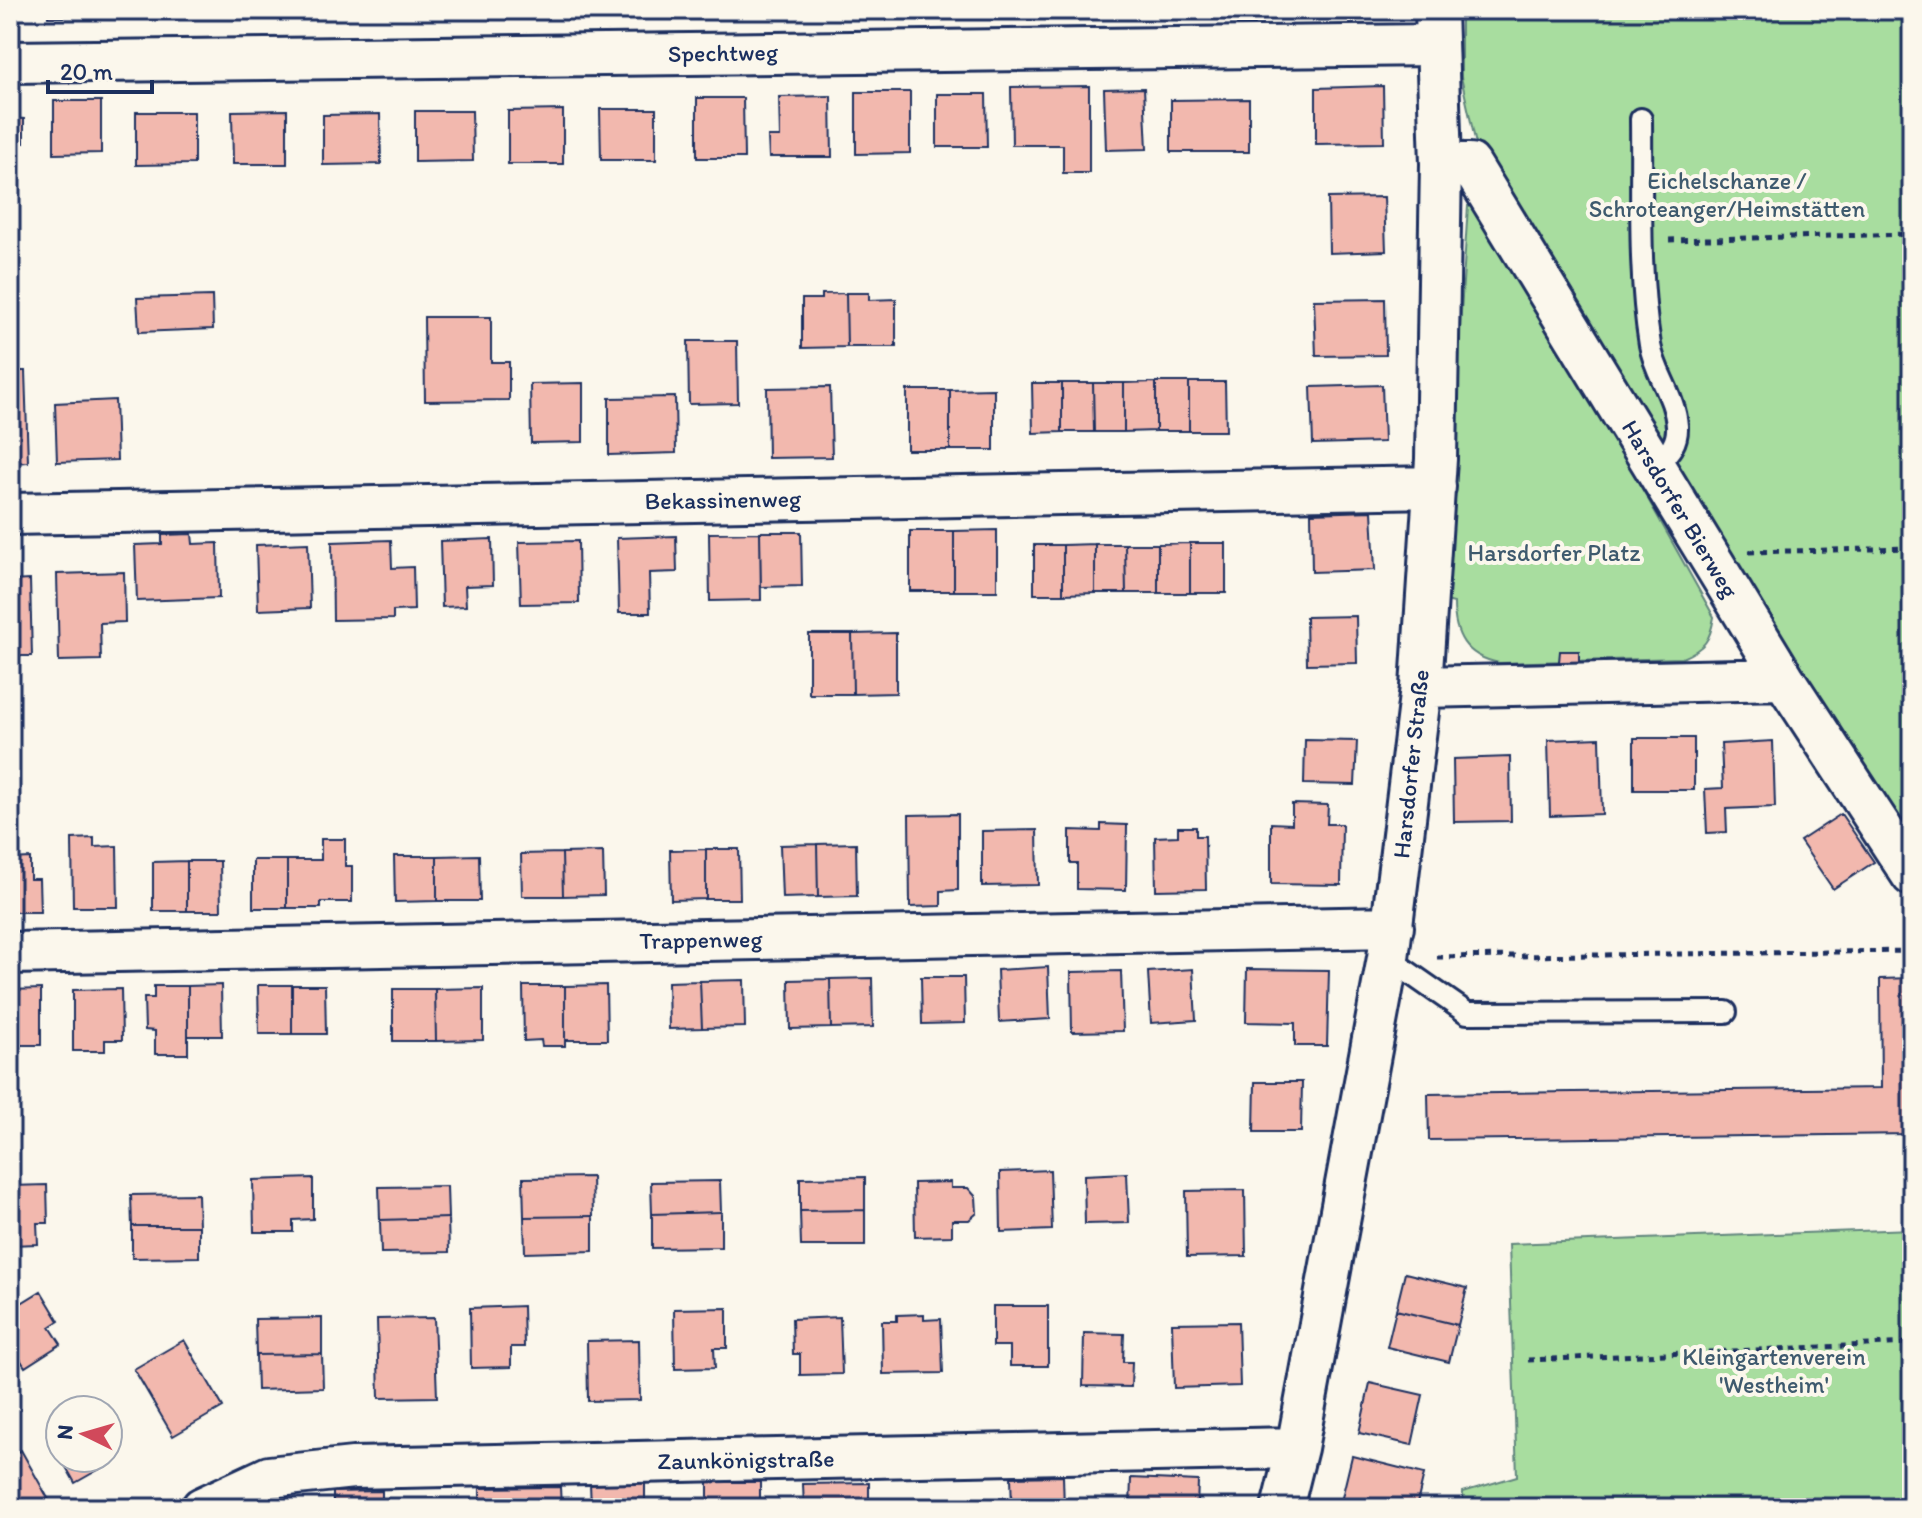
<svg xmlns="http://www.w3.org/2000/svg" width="1922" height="1518" viewBox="0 0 1922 1518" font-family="Itim,sans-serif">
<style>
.green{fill:#a8dd9f;stroke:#62867e;stroke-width:2}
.building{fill:#f2b8ae;stroke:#1b2f5e;stroke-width:2}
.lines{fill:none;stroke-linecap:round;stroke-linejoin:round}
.service-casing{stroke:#1b2f5e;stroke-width:26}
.minor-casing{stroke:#1b2f5e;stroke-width:46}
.path{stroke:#1b2f5e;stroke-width:5;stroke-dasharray:6 6;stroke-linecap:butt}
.service{stroke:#fbf7ec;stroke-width:20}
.minor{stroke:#fbf7ec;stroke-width:40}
.labels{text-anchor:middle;stroke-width:8;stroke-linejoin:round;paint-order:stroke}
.street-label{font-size:24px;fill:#1b2f5e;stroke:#fbf7ec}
.park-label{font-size:24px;fill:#3e5a6e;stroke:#fbf7ec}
</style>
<rect width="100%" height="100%" fill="#fbf7ec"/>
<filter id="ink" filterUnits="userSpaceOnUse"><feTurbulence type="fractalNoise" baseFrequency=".0125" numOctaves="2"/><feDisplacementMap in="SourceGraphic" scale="16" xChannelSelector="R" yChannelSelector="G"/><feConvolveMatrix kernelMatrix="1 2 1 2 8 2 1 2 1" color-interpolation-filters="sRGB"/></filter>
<g filter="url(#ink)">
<path class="green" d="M1461,10H1912V845L1475,140L1461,77Z
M1468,206L1485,208L1714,617C1710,641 1705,648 1682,658L1499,663C1465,656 1454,635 1454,603L1442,600Z
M1912,1229V1508H1463V1492L1517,1476L1509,1244Z"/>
<path class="building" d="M48,10H93V17H48Z
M1089,86V173H1063V145H1012L1011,87Z
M1383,86L1384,143L1316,144V88Z
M1144,88L1147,149L1106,150L1104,89Z
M856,92H910V153L856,154Z
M937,94H986L987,147H937Z
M831,96L832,157H769L768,137H780L779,97Z
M697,98H743L744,158H697Z
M1249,99V152H1171V100Z
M54,101H101V153L54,154Z
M10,104V118L24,119V143L10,144V157Z
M600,109H656V160H601Z
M287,110V164H233L232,111Z
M563,110V164H508V111Z
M415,111H472L473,161L415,162Z
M136,112H194V164L136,165Z
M380,114L381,164L323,165V115Z
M1384,197L1386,251L1329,253L1328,198Z
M846,293L847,347L802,348V299H822V294Z
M846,293H869V300L896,299V347H847Z
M212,296L213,329L139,332L137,298Z
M1385,299L1386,355L1316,356L1314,300Z
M424,317H491V362H509V400L425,401Z
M688,341H737L738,403L689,404Z
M10,371H25L28,462L10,463Z
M1156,382H1189V431H1156Z
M1156,382V431L1124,432V383Z
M1189,382H1225L1226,431H1189Z
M583,383V442L531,443L530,384Z
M1032,383H1062V432L1033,433Z
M1062,383H1093L1094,432H1062Z
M1093,383H1124V432H1094Z
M1382,385L1384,442L1313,444L1311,387Z
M830,387L832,457L768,458L767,388Z
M994,389V450H950V390Z
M907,390H950V450H907Z
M675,397L676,453L609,455V398Z
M115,400L117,460L57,462L55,403Z
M1372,511L1375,570L1312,572L1311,513Z
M997,530V591H954V531Z
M910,531H954V591H910Z
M760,532H801L802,586L761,587Z
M760,532L761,600L710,601L709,533Z
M192,534L193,544L218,543L219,598L137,601L135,545L162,544V535Z
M676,536L677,572L649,573L650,613H619L617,538Z
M492,539L493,585L465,586L466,606L442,607L440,541Z
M391,540L392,568L413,567L414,610L393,611V619L333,620L332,542Z
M578,541L579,603L521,604L519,542Z
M308,543L310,608L258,610L256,545Z
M1190,543H1226V593H1190Z
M1190,543V593H1158V544Z
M1095,544H1125L1126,593H1095Z
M1095,544V593L1063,594V545Z
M1125,544H1158V593H1126Z
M1034,545H1063V594H1034Z
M124,572L125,622L100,623L101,660L59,661L57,574Z
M30,580L32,656H10V581Z
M1356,616L1357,663L1307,664L1306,617Z
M896,633V693L853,694L852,634Z
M809,634H852L853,694H809Z
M1560,651H1579V662H1559Z
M1600,738L1602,814L1550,816L1548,740Z
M1634,738H1694V790H1634Z
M1305,740L1357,741L1355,785L1304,784Z
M1773,741L1775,807L1726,809L1727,832L1707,833L1705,789L1723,788L1721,744Z
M1510,757L1511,821L1454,822L1453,759Z
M1292,804L1328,805L1327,824H1342L1341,885L1271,884V823L1292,824Z
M958,814V890L941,891V906L910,907L909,815Z
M1841,814L1874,862L1833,889L1800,841Z
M1101,824L1127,825L1126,890L1077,889V863H1070V830L1101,831Z
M1178,827H1196V836H1205L1206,889L1156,890L1155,837L1178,836Z
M1037,830L1038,885L982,886V831Z
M94,838V847L117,846L118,907H73L72,839Z
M321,839H345V866H352V902H321V908H287V860H321Z
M856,843L857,896L818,897L817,844Z
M817,844L818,897L782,898L780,845Z
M706,849H739L740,899H706Z
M706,849V899L671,900L670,850Z
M603,852L604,895L563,896L562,853Z
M562,853L563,896H522L521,854Z
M479,855L480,901H437V856Z
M394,856H437V901L395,902Z
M30,858V879H39L40,912H10V859Z
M253,860H287V908H253Z
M187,861V911H153V862Z
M187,861H220L221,911H187Z
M1048,967L1050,1019L999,1022L997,970Z
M1193,969L1196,1020L1151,1023L1148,972Z
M1247,969L1329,970L1327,1046H1295V1023L1246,1022Z
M1121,971L1123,1031L1072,1032L1071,972Z
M921,977H964L965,1023L922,1024Z
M872,978L873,1027L831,1028L830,979Z
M1912,978V1134L1429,1140L1428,1094L1881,1088L1880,979Z
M830,979L831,1028L790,1029L789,980Z
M744,980L745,1027L702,1028L700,981Z
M700,981L702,1028L669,1029L668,982Z
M221,985L222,1036H188V986Z
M258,985H292V1034H259Z
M292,985H325L326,1034H292Z
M606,985L607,1040H565V986Z
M154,986H188V1054H155V1031L145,1030L144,998H154Z
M523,986H565V1046H542L541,1040L524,1041Z
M483,988V1040L436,1041L435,989Z
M41,989V1045H10V990Z
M121,989L122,1040H105V1051H73V990Z
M393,989H435L436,1041H393Z
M1255,1082H1302L1301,1132H1254Z
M1050,1170L1052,1230L1001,1232L1000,1172Z
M1127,1173L1129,1223L1085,1224L1084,1175Z
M592,1177L593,1216L524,1217L523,1178Z
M865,1177V1210L800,1211V1178Z
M313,1178V1219L293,1220V1232H254L253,1180Z
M720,1181L721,1212L652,1214L651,1182Z
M951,1182V1188H968L976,1197L977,1213L969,1220H952V1236L915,1237L914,1183Z
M47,1185L48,1223H37L38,1244L10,1245V1186Z
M447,1186L448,1218L380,1220L379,1187Z
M1245,1190L1246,1256L1187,1257L1186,1191Z
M198,1194L199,1226H132L131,1195Z
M865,1210V1246H801L800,1211Z
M721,1212V1247L652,1248V1214Z
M593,1216V1251L525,1253L524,1217Z
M448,1218L449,1252L381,1253L380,1220Z
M132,1226H199V1257L132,1258Z
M1405,1273L1467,1288L1458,1325L1396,1310Z
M41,1291L59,1321L50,1327L61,1344L25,1367L10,1343V1310Z
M523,1306L524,1347H511V1367L471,1368L470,1308Z
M993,1306H1048V1366H1010V1346H993Z
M727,1308V1348H714L715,1368L675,1369L674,1309Z
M1396,1310L1458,1325L1449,1362L1387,1347Z
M924,1314V1320L941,1319L943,1373L883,1374L882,1321H897V1315Z
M840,1317L842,1374L800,1375V1354H793L792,1319Z
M322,1318V1354L256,1355L255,1319Z
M434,1318L437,1397L379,1398L377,1319Z
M1238,1322L1240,1386L1174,1388L1172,1323Z
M1084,1333L1124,1334L1123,1362H1132L1131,1387L1083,1386Z
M184,1340L223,1407L173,1436L134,1369Z
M639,1340L640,1400L588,1401L587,1341Z
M322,1354L323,1388L257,1390L256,1355Z
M1370,1383L1423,1395L1412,1445L1359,1433Z
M60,1428V1457L47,1435Z
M21,1450L49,1500L35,1508H10V1456Z
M108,1456L112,1462L75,1483L61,1458H108Z
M1352,1456L1424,1474L1416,1508L1340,1506Z
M1063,1476L1064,1508H1012L1011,1477Z
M1131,1478L1198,1481L1197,1508H1130Z
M645,1481V1508H591L590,1483Z
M708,1482H760V1508H708Z
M869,1483V1508H804L803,1484Z
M560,1487L561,1508H480V1488Z
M382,1491V1508H333V1492Z
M966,1499V1508H913V1500Z
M462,1500V1508H429V1501Z"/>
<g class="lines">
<defs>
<path id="service" d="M1641,119C1642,194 1638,271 1650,345C1655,374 1675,396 1677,426C1678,445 1667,454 1655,467
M1388,958L1467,1013L1726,1012"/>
<path id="minor" d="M10,62L1436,45
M1441,164H1470L1784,679L1912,875
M10,514L1435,487
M1421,687L1784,679
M10,953L1393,927
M202,1508L269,1477L353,1468L1297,1448
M1282,1508L1297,1448L1388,958L1421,687L1436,459L1441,164L1436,10"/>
</defs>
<use href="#service" class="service-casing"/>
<use href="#minor" class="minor-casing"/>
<path class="path" d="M1669,240L1912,234
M1749,552L1912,548
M1437,957L1912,951
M1528,1360L1912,1343"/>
<use href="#service" class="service"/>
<use href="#minor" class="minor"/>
</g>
</g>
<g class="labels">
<g class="street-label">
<text transform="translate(723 53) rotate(-1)" y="8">Spechtweg</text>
<text transform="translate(723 500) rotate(-1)" y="8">Bekassinenweg</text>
<text transform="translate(1680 509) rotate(59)" y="8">Harsdorfer Bierweg</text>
<text transform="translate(1411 764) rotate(-84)" y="8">Harsdorfer Straße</text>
<text transform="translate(701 940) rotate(-1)" y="8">Trappenweg</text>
<text transform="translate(746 1460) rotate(-1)" y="8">Zaunkönigstraße</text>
</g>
<g class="park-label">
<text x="1727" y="189">Eichelschanze /<tspan x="1727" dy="28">Schroteanger/Heimstätten</tspan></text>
<text x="1554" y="561">Harsdorfer Platz</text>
<text x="1774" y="1365">Kleingartenverein<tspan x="1774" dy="28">'Westheim'</tspan></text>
</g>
</g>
<rect width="1922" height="1518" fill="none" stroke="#fbf7ec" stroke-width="40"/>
<rect x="20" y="20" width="1882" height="1478" fill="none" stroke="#1b2f5e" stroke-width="3" filter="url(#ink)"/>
<g transform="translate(84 1434) rotate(275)"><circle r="38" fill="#fbf7ec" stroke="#a1a7b3" stroke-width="2"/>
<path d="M0-6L14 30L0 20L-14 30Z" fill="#d1495b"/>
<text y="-12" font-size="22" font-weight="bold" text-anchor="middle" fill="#1b2f5e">N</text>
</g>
<path d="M48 80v12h104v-12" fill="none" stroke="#1b2f5e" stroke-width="4"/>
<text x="60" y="80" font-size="24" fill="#1b2f5e" stroke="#fbf7ec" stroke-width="6" paint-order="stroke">20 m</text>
</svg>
